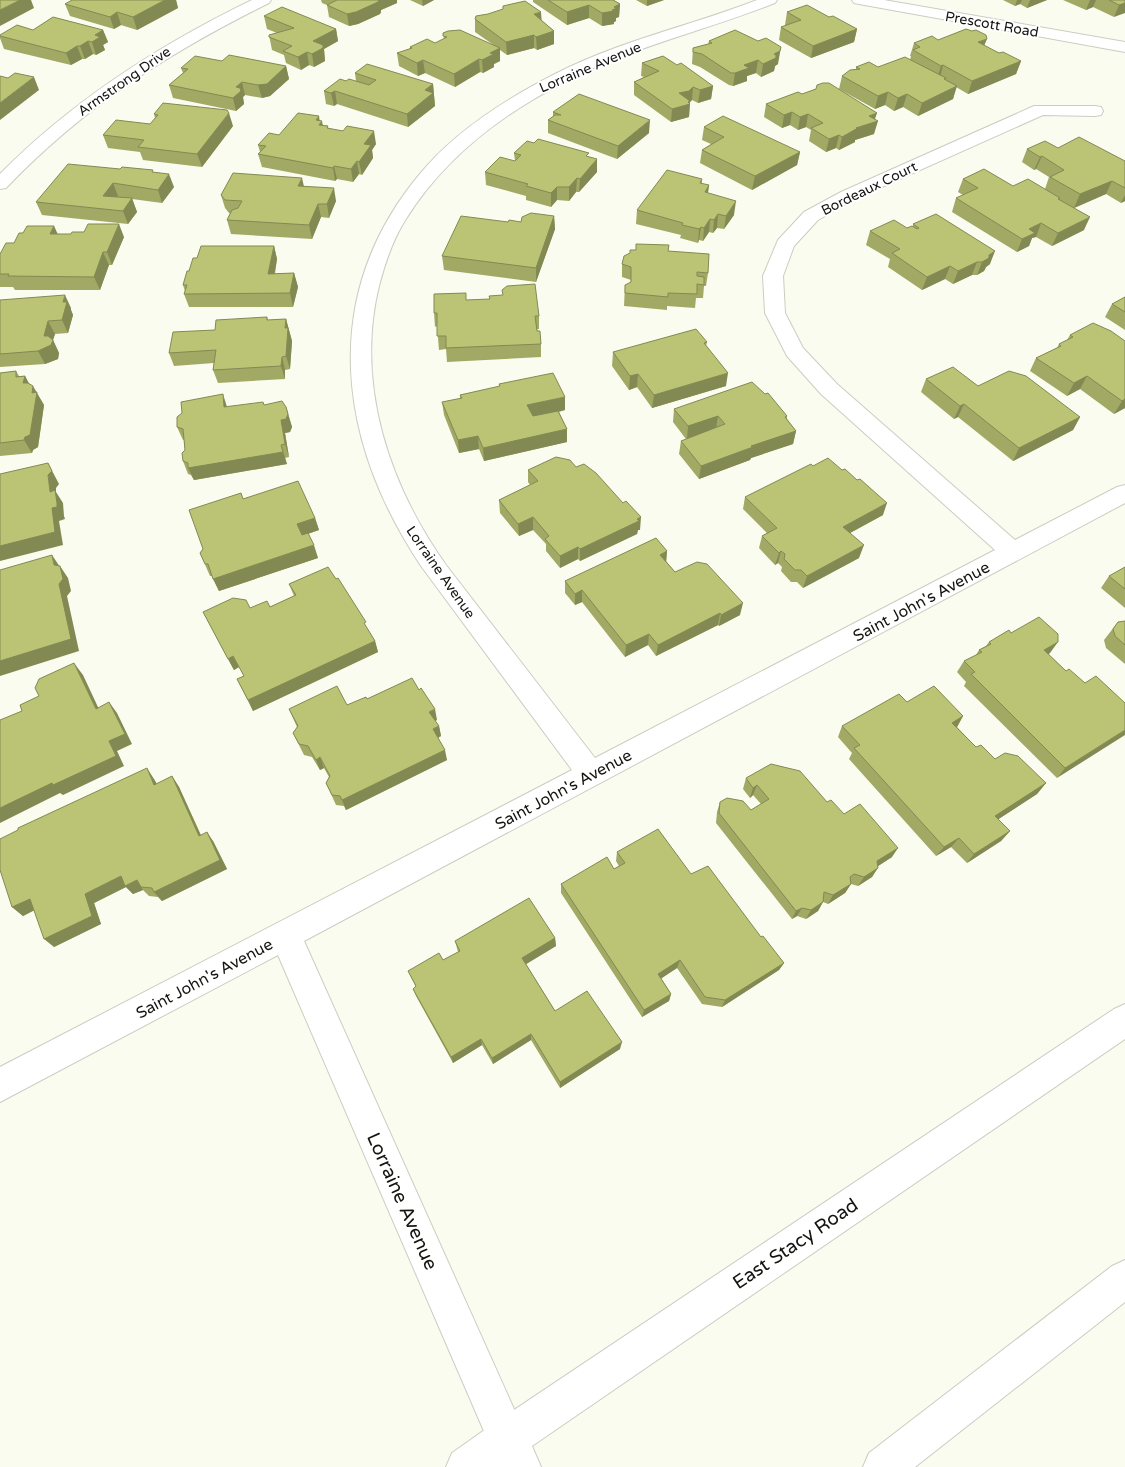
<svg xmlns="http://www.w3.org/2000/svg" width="1125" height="1467" viewBox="0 0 1125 1467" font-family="'Varela Round',sans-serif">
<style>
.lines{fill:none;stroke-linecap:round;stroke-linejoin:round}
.street-casing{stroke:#cbcdc2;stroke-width:2}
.secondary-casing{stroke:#cbcdc2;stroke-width:2}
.street{fill:#fff;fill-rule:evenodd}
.secondary{fill:#fff;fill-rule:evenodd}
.wall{fill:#a1a965}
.shaded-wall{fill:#838952}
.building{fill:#bbc475;stroke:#838952}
.labels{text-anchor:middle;stroke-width:4;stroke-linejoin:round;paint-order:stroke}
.far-street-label{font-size:14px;fill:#141411;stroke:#fff}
.street-label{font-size:16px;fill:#141411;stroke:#fff}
.near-street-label{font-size:19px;fill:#141411;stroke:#fff}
</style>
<rect width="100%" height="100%" fill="#fafcf0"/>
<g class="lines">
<defs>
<path id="street" d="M252,0H271L269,3C168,53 85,106 6,188L0,189V174C73,100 159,45 252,0Z
M757,0H777L775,3C707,30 632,47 567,81C503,113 444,158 406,219C393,239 385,263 379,286C355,384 389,485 446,565L595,758L995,550L821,394L787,356L765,313L763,276L778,240L804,212L841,192L1034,106H1095L1101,107L1103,111L1101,115L1095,116L1043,115L853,200L818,220L794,246L783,276L785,313L803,348L837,384L1015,540L1117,487L1125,485V503L304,941L527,1438L521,1452L507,1458L493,1452L278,955L0,1102V1067L572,770L421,566C338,441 318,297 419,175C454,132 506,99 555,74C619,41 690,26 757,0Z"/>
<path id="secondary" d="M852,0H884L1125,42V52L859,4L854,3Z
M1125,1004V1039L532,1446L541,1467H446L452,1453L493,1424L1114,1009Z
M1125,1260V1302L915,1467H863L869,1453L1112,1266Z"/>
</defs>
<use href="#street" class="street-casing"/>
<use href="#secondary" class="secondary-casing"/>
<use href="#street" class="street"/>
<use href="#secondary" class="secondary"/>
</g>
<path class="wall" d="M72,0H176L178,8L137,30L121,25L114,29L70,16L65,4Z
M321,0H397V3L381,10V12L380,14L358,24L349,26L329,17L327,5L322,3Z
M410,0H434L423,6Z
M533,0H614L620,4L619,17L616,18V21L614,22V24L602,26L589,18L567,25L533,2Z
M636,0H664L647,6Z
M1003,0H1047L1027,8L1020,4L1015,6Z
M1063,0H1125L1114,17L1093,7L1086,10Z
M787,12L829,17L857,29L854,42L811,58L779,40L781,27L786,26L785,25Z
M264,16L336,29L338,41L324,49L325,61L314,67L309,65L301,70L286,63L284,55L272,50L269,35L277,33L267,29Z
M475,19L542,21L554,31V44L537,50L534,48L507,55L500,50V61L494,64V67L483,73L480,72L455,87L425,73L418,76L399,66L397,53L410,49V47L435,43L444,39L443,33L495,46L475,32Z
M33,30H103L108,42L103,45L105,50L96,55L93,54L85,59H82L71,65L4,49L0,38V35Z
M938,40L984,46L999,53L1021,61L1016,74L968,94L956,87L953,99L918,116L903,107L894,111L885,105L875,109L839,89L842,76L856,69V67H878L910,60L911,56H910L914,43Z
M709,41L778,64L775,66L774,71L761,77L756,73L747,76V81L733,86L729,85L700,67L692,64L693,48L708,44Z
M222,61L286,66L289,79L270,96L262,98L245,95L243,97L244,104L236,111L173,98L169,85L183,73L181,68Z
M642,63L713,86L711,99L698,103L692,100L690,102L689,117L671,122L634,95V82L644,77L641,76Z
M355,73L433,84L435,106L408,127L337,104L334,106L326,104L324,91L346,81H356Z
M802,94L875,119L874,134L855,140V142L839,150L836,148L826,152L809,141L811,130L806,127L798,130L790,125L782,128L764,117L766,104Z
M553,112L649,133L617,159L548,133V120L553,117Z
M154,114L233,126L202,167L143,160L140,152L108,148L103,135L150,124L155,118Z
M320,120L323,125L328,126V128L376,144L372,150L373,158L362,175L359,174L353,182L337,179L335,181L262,167L258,154L260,152L258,145L279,135Z
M704,127L800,152L797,165L752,190L700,163L702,150L711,144L702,140Z
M1058,148L1125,161V201L1121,203L1106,194L1074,208L1084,230L1052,246L1036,237L1032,238L1029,246L1017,252L952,212L956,198L963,195L958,192L963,179L1013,186L1045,189L1049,177L1036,169L1034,170L1022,162L1027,149Z
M514,153L589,157L597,172L579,192H576L569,201L557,200L551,207L526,200V196L486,185L485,172L515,161Z
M154,172L174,187L162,203L132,199L137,212L128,224L42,215L36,202Z
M702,179V184L709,185L708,193L734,215L724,229L717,228L713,233L709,232L703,241L699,240L698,243L680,238L681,235L636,224L637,210Z
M304,186L336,201L329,218L321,217L312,239L231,234L227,220L230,213H229L225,208L221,195Z
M554,216L555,229L536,282L444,270L442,256L508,222H521Z
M913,224L990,264L986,267L984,271L977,275H972L953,284L945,279L922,290L888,267L890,259L866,245L870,231L907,228L913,226Z
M54,226L57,234L124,237L112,265H109L100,290H15L13,287H0V254L14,243L23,233Z
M274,246L277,259L275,274L294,273L298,287L293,307H189L184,294L185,291L183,285L189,271L197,258Z
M668,251L708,273L706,286H704L703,298H696L695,308L667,306V310L624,306L625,285L630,283L631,280L622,277V264Z
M1125,297V330L1105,317L1112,304Z
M0,300L71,308V310L73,315L68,333L55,334L53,340L59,353L58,359L45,364L0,367Z
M466,300L539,316V329H537L541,344V357L447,362L446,349L439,350L437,326L435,327L434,313Z
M267,317L268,320L286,319L292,341L290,369L285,370V379L218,383L213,370L214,363L174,366L169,353L215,330Z
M1070,335L1125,341V408L1114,414L1080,389L1067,396L1030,371L1036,358L1057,348L1059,344L1067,340Z
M707,342L706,346L726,386L652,408L637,387L629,390L612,366L613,352Z
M16,371L19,376H25L29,384L36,392L44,405L38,447L33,450L32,453L0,456V373Z
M926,379L978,386L1080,417L1073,430L1013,461L958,417L954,419L921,392Z
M499,384L565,410L559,412L567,429V442L484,461L479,449L459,453L444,415L442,402L460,399V395L500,387Z
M264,405L286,407L292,427L290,432L285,433L289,457L285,458L287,464L194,480L191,475L188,474L183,461L185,450L184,440H183L177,427L227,407Z
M674,409L787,416V419L796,431L793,444L751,458L750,460L699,479L679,454L681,441L686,439L673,422Z
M576,467L640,530H638L637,534L580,561L578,559L560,568L546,551V544L533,530L519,536L500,513L499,500L530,485L528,482V470Z
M745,497L883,515L850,533L859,558L803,588L797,582H791L781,571L782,567L778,563L775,565L759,548L762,536L767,533L743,509Z
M243,499L315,518L319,530L308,534L318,558L219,591L212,576H210L200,553Z
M667,551L666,561L675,572L740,615L719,626L718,625L656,656L648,645L625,657L582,602L575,605L565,593V581Z
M1125,567V608L1101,588L1109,576Z
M289,584L368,630L375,641L378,652L253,711L237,679L244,676L239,667L234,670L203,612L250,608L270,607L294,596Z
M1125,621V664L1106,648L1104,640L1118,622Z
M1011,633L1050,653L1048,654L1066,671L1085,683L1125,703L1057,778L964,686L966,682L957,672L964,661L976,655L979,650L986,646L989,642Z
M367,699L437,720L435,721L439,726L441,736L438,738L447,760L346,810L344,806L336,805L326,783L329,777L324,768L320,770L312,757L304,755L293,733L297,727L289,709L347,705Z
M907,702L963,716L957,727L976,747L995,759L1046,783L1037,794L998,819L1010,831L1001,841L967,863L951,847L936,856L849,759L852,753L838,737L842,726Z
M172,776L179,787L201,835L213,841L227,869L162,901L158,897L149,896L143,890L133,894L126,887L94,903L101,924L54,947L34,910L23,916L12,907L154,779L157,784Z
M746,778L827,802L844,814L892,857L878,866L872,877L858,886L851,884L845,893L828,904L823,902L818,911L806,919L797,916L792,919L716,823L717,812L720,802L751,810L761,804L753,795L750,798L743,789Z
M617,852L691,874L761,937L784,963L779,970L722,1007L702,1004L677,968L661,978L671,994L669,1001L642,1017L561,893V884L614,869L619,866L616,861Z
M555,938L556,946L526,964L555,1011L620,1049L560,1088L531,1040L493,1064L482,1045L453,1063L416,996L413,989L416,987L408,971L443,960L458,952L455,941Z"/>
<path class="shaded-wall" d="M20,0H31L34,8L0,26V10Z
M165,0H176L178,8L137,30L133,17Z
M378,0H397V3L381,10V12L380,14L358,24L349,26L347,14Z
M422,0H434L423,6Z
M647,0H664L647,6Z
M1017,0H1022L1020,4L1015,6Z
M1030,0H1047L1027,8Z
M1090,0H1096L1093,7L1086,10Z
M1125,3V13L1114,17L1119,5Z
M620,4L619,17L616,18V21L614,22V24L602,26V13Z
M589,5V18L567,25V12Z
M117,12L121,25L114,29L110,17Z
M541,12L542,25L534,14Z
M336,29L338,41L324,49L325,61L314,67L312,54L313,41Z
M857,29L854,42L811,58L813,46Z
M103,30L108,42L103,45L105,50L96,55L92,42L95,35Z
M554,31V44L537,50L536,37Z
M534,35V48L507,55L506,42Z
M987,39L982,51L978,42Z
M88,41L93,54L85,59L80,46Z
M77,46L82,59L71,65L66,53Z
M781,47L778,64L775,66L774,71L761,77L763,64Z
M500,48V61L494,64V67L483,73L482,60L490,53Z
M307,52L309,65L301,70L298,57Z
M479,59L480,72L455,87L454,74Z
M423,60L425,73L418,76L417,63Z
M758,60L756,73L747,76V81L733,86L735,73L744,65Z
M1021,61L1016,74L968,94L972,81Z
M943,65L940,78L937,79L941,66Z
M286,66L289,79L270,96L262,98L258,85Z
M34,77L39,90L0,120V103Z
M242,82L245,95L243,97L244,104L236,111L233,98L236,87Z
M433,84L435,106L408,127L407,114L425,90Z
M713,86L711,99L698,103L700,90Z
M957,86L953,99L918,116L922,103Z
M693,87L692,100L690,102L689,117L671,122L672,109L679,93Z
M335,91L337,104L334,106L331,93Z
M888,92L885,105L875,109L878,96Z
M907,94L903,107L894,111L898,98Z
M792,112L790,125L782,128L784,115Z
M229,113L233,126L202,167L197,154Z
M877,113L874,122L878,121L874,134L855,140V142L839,150L842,137L856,128L869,116Z
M808,114L806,127L798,130L800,117Z
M319,116L320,123L322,121L324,134L316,120Z
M650,120L649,133L617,159L618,146Z
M374,131L376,144L372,150L373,158L362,175L359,162L364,144Z
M839,135L836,148L826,152L829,139Z
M800,152L797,165L752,190L755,176Z
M1042,156L1036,169L1034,170L1040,157Z
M597,159V172L579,192L580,179Z
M357,161L359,174L353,182L351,169Z
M334,166L337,179L335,181L333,168Z
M169,174L174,187L162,203L158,190Z
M302,178L305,191L298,186Z
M577,178L576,192L569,201V187Z
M1112,181L1106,194L1074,208L1080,194Z
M113,183L118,196L109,209L103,196Z
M709,185L707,199L705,192Z
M557,187V200L551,207V193Z
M334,188L336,201L329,218L327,204Z
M1125,195V201L1121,203Z
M132,198L137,212L128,224L123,211Z
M736,201L734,215L724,229L726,216Z
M318,204L321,217L312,239L309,225Z
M718,214L717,228L713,233L714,220Z
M554,216L555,229L536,282V268Z
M1090,217L1084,230L1052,246L1058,233Z
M710,219L709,232L703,241L704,228Z
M1041,223L1036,237L1032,238L1029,246L1017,252L1022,239L1029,229Z
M119,224L124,237L112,265L107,252Z
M54,226L60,239L50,234Z
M701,227L699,240L698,243L699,229Z
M274,246L277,259L272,287L268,274Z
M995,251L990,264L986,267L984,271L977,275L982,262L989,255Z
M103,252L109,265L100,290L94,277Z
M977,262L972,275L953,284L958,271Z
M950,266L945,279L922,290L927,277Z
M294,273L298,287L293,307L290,293Z
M65,295L71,308V310L73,315L68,333L62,320L63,302Z
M286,319L292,341L290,369L286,356L285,328Z
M48,321L55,334L53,340L59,353L58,359L45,364L38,351Z
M282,357L285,370V379L281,366Z
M728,373L726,386L652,408L654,395Z
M638,374L637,387L629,390L630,376Z
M25,376L32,389L23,383Z
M1087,376L1080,389L1067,396L1074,383Z
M33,386L44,405L38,447L33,450L32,453L24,440Z
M223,394L227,407H224Z
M565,397V410L527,418V405Z
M1125,399V408L1114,414L1122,401Z
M964,404L958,417L954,419L960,406Z
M286,407L292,427L290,432L285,433L289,457L285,444L281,420Z
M718,416L716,429L687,439L688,426Z
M1080,417L1073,430L1013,461L1019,448Z
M567,429V442L484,461L483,448Z
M796,431L793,444L751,458L750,460L699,479L701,466L751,446Z
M478,436L479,449L459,453L458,440Z
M281,445L287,464L194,480L188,468Z
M48,463L59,484L56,488V492L63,503L64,516L65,519L59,521L63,545L0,561V546L52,508L48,475Z
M887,503L883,515L839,539L843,527Z
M533,517V530L519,536L518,524Z
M641,517L640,530H638L637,534L580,561V549Z
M315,518L319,530L301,536L297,524Z
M314,545L318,558L219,591L213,579Z
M864,545L859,558L803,588L807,576Z
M578,547V559L560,568V556Z
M667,551L666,564L660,555Z
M781,551L778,563L775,565L779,553Z
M52,555L60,567L54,565Z
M60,566L68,578L71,591L67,596L79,651L0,676V661L59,584Z
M582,590V602L575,605V594Z
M743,603L740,615L719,626L721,615Z
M720,613L718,625L656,656L658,645Z
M649,634L648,645L625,657L626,645Z
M375,641L378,652L253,711L248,700Z
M1058,642L1050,653L1036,662L1044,650Z
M233,656L239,667L234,670L228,659Z
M74,663L83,675L104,720L96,709Z
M109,702L117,713L132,744L117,751L124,766L63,795L60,793L0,823V808L109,741Z
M435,709L437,720L431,722L429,712Z
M963,716L957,727L952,723Z
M439,726L441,736L435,739L433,729Z
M1125,730V735L1057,778L1065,768Z
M445,750L447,760L346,810L342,800Z
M320,757L324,768L320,770L316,760Z
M147,768L154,779L162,795L154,785Z
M172,776L179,787L205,845L199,836Z
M1046,783L1037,794L988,826L995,816Z
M757,785L753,795L750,798L753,788Z
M1010,831L1001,841L967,863L974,854Z
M207,832L213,841L227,869L162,901L154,892Z
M959,838L951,847L936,856L944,847Z
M898,848L892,857L872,870L877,861Z
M878,868L872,877L858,886L864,877Z
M121,876L137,880L143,890L133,894L126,887L94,903L101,924L54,947L44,939L85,894Z
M851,884L845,893L828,904L833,895Z
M30,899L41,907L23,916L12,907Z
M823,902L818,911L806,919L811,910Z
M802,908L797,916L792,919L796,911Z
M555,938L556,946L523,966L522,958Z
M680,960L677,968L656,982L658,974Z
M784,963L779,970L722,1007L725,1000Z
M671,994L669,1001L642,1017L644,1010Z
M531,1034V1040L493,1064L492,1058Z
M481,1039L482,1045L453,1063L451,1057Z
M622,1042L620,1049L560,1088V1082Z"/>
<path class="building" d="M0,0H20L0,10Z
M72,0H165L133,17L117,12L110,17L65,4Z
M337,0H379L378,2L356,12L347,14L327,5Z
M548,0H613L620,4L614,7L617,8L612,10L614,11L602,13L589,5L567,12Z
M1109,0H1125V3L1119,5Z
M525,1L541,12L534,14L554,31L536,37L534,35L506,42L475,19L476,16L488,14L503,9V6Z
M807,5L829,17L833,16L857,29L813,46L781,27L801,20L787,12Z
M282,7L336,29L313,41L323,45V48L312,54L307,52L298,57L283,51L292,46L269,37V35L294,28L264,16Z
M53,17L103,30L95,35L100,37L92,42L88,41L80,46H77L66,53L0,36V35L17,25L33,30Z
M966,29L972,31L976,30L986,35L987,39L978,42L999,53L1003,52L1021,61L972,81L943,65L941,66L913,50L920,47L914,43L932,36L938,40Z
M460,30L500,48L490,53L494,54L482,60L479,59L454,74L423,60L417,63L397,53L412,48L410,47L427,39L435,43L447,37L443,36V33L448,31Z
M735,30L758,41L766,38L781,47L780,51L774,54L776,55V58L763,64L758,60L744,65L749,68L735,73H731L702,54L693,52V48L712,43L709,41Z
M229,55L286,66L267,84L258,85L242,82L236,87L240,88L241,91L233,98L169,85L188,69L181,68L195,56L222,61Z
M663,56L677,65L681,63L713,86L700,90L693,87L689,91L679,93L690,101L688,102L690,104L672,109L634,82L659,71L642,63Z
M905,57L946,78L944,79L957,86L922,103L907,94L898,98L888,92L878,96L842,76L850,70L860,69L856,67L869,62L878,67Z
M367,64L433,84L425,90L433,93L407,114L335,91L331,93L324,91L340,79L346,81L349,79L369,85L376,80L355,73Z
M15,73L34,77L0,103V76L8,78Z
M823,83H829L877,113L869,116L878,121L856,128H858L842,137L839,135L829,139L811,128L823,123L808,114L800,117L792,112L784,115L766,104L798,92L802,94L816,89L817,85Z
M579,94L650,120L618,146L548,120L555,115H561L553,112Z
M163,103L227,110L229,113L197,154L138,147L144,140L103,135L116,120L150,124L158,115L154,114Z
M298,113L319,116L316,120L322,121L319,125L328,126L327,128L343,131L347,126L374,131L364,144L371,145L359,162L357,161L351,169L334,166L333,168L258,154L266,146L258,145L269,133L279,135Z
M723,116L800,152L755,176L702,150L724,137L704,127Z
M1079,137L1125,161V188L1112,181L1080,194L1050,177L1064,170L1042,156L1040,157L1027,149L1045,141L1058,148Z
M538,139L589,153L586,156L597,159L580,179L577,178L569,187H557L551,193L526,186L528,184L485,172L500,157L515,161L521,155L514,153L527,141L534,143Z
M68,164L120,169L122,167L153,170L152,172L169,174L158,190L113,183L103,196L132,198L123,211L36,202Z
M984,169L1013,186L1028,179L1060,198L1058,199L1090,217L1058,233L1041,223L1029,229L1035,233L1022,239L956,198L978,188L963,179Z
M667,170L702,179L700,183L709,185L705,192L736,201L726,216L718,214L714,220L710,219L704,228L701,227L699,229L682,225L683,223L637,210Z
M233,173L302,178L298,186L334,188L327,204H318L309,225L227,220L232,210L238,208L242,201L225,200L221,195Z
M531,213L554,216L536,268L442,256L461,216L508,222L509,220L521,222L522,217Z
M936,214L995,251L989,255V258L982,262H977L958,271L950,266L927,277L892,253L900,249L870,231L894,220L907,228L912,226L917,229L919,228L913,224Z
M88,224H119L107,252H103L94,277L8,276L9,274H0V254L6,243H14L19,233H23L27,226H54L50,234H71L72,232H84Z
M636,244L669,245L668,251L709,254L708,273L697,272V276L704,277V285L697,284V294L668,293V297L625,293V285L631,282V267L622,264L624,256L630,253V250H636Z
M201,246H274L268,274L294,273L290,293L184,294L187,285H183L187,271H189L193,258H197Z
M535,284L539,316H535L537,331H540L541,344L446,348V336H437V313H434V294L466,293V300L490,299L489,296L503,295L502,290L507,286Z
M65,295L63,302H67L62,320L48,321L44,336H48L53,340L51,345L38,351L0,354V300Z
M1125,297V312L1112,304Z
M267,317V320L286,319L285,328H288L286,356L282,357L281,366L213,370L216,350L169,353L173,332L215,330L216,320Z
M1093,323L1111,331L1125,341V399L1122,401L1087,376L1074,383L1036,358L1061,346L1059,344L1073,337L1070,335Z
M696,329L707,342L704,343L728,373L654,395L638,374L630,376L613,352Z
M953,367L978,386L1009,371L1026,376L1080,417L1019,448L964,404L960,406L926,379Z
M16,371V377L25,376L23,383H28L33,386L32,393L37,392L30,435L25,437L24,440L0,443V373Z
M553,373L565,397L527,405L533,416L558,411L567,429L483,448L478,436L458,440L442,402L462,398L460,395L500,386L499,384Z
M752,382L765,394L768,393L787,416L785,417L796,431L751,446L753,447L701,466L681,441L725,424L718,416L688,426L674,409Z
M223,394L224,407L263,402L264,405L282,401L286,407L288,414L286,419L281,420L285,444L281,445L283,452L188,468V463L183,461L182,453L185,450L183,429L177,427V417L182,413L181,402Z
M556,457L570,460L576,467L584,464L596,473L623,503L626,501L641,517L637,519L639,521L580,549L578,547L560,556L545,539L549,536L533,517L518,524L499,500L538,481L528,470Z
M828,458L842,470L845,469L857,480L860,479L887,503L843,527L864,545L807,576L801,570H795L784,559L785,554L781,551L779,553L762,536L777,528L745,497L811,464L813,466Z
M48,463L52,471L48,475L50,492L55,490L57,503V507L52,508L55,532L0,546V474Z
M298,481L315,518L297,524L302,535L308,533L314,545L213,579L208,564H205L200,553L203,549L189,510L241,493L243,499Z
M656,538L667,551L660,555L675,572L697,562L707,564L743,603L721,615L720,613L658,645L649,634L626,645L582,590L575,594L565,581Z
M52,555L54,565L60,566L63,579L59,584L71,639L0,661V570Z
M328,567L336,579L338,578L366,622L364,623L375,641L248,700L237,679L244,676L233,656L228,659L203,612L233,598L246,600L250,608L267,601L270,607L296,595L289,584Z
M1125,567V589L1109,576Z
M1039,617L1058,634V642L1044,650L1066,671L1069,669L1085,683L1096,676L1125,703V730L1065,768L971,674L975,672L964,661L982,652L979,650L991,644L989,642L1009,630L1011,633Z
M1125,621V645L1115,636L1113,629L1118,622Z
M74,663L96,709L109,702L125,734L109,741L116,756L53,785L52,783L0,808V720L22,711L20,705L39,696L35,688L39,679Z
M412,678L419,690L421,688L435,709L429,712L439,726L433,729L445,750L342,800L340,796L332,795L326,783L330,776L320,757L316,760L308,746L299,744L293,733L298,726L289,709L337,686L347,705L366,697L367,699Z
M934,686L963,716L952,723L976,747L981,745L995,759L1005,753L1018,756L1046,783L995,816L1010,831L974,854L959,838L944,847L854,748L860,745L842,726L899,694L907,702Z
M771,764L800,771L827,802L831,800L844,814L860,804L898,848L877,861L878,868L864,877L854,874L850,877L851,884L833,895L824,892L823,902L811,910L802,908L796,911L719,813L720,802L727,798L743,801L751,810L769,799L757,785L753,788L746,778Z
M147,768L154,785L172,776L199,836L207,832L220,860L154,892L152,888L141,887L137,880L125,886L121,876L85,894L92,916L44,939L30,899L12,907L0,870V839L18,830V828Z
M658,829L691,874L708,866L761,937L763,936L784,963L725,1000L705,997L680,960L658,974L671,994L644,1010L561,884L607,857L614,869L625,863L617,852Z
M529,898L555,938L522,958L555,1011L587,991L622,1042L560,1082L531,1034L492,1058L481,1039L451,1057L413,989L416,986L408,971L439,953L443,960L460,951L455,941Z"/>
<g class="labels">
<g class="far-street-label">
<text transform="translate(992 24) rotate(10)" y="5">Prescott Road</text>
<text transform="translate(590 67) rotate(-23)" y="5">Lorraine Avenue</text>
<text transform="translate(124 81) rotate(-35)" y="5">Armstrong Drive</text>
<text transform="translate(869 188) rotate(-26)" y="5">Bordeaux Court</text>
<text transform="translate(441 572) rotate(55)" y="5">Lorraine Avenue</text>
</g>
<g class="street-label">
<text transform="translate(921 601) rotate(-28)" y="6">Saint John's Avenue</text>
<text transform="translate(563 789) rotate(-28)" y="6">Saint John's Avenue</text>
<text transform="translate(204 978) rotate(-28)" y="6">Saint John's Avenue</text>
</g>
<g class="near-street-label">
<text transform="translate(403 1201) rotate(66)" y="7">Lorraine Avenue</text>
<text transform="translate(795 1243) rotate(-34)" y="7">East Stacy Road</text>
</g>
</g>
</svg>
